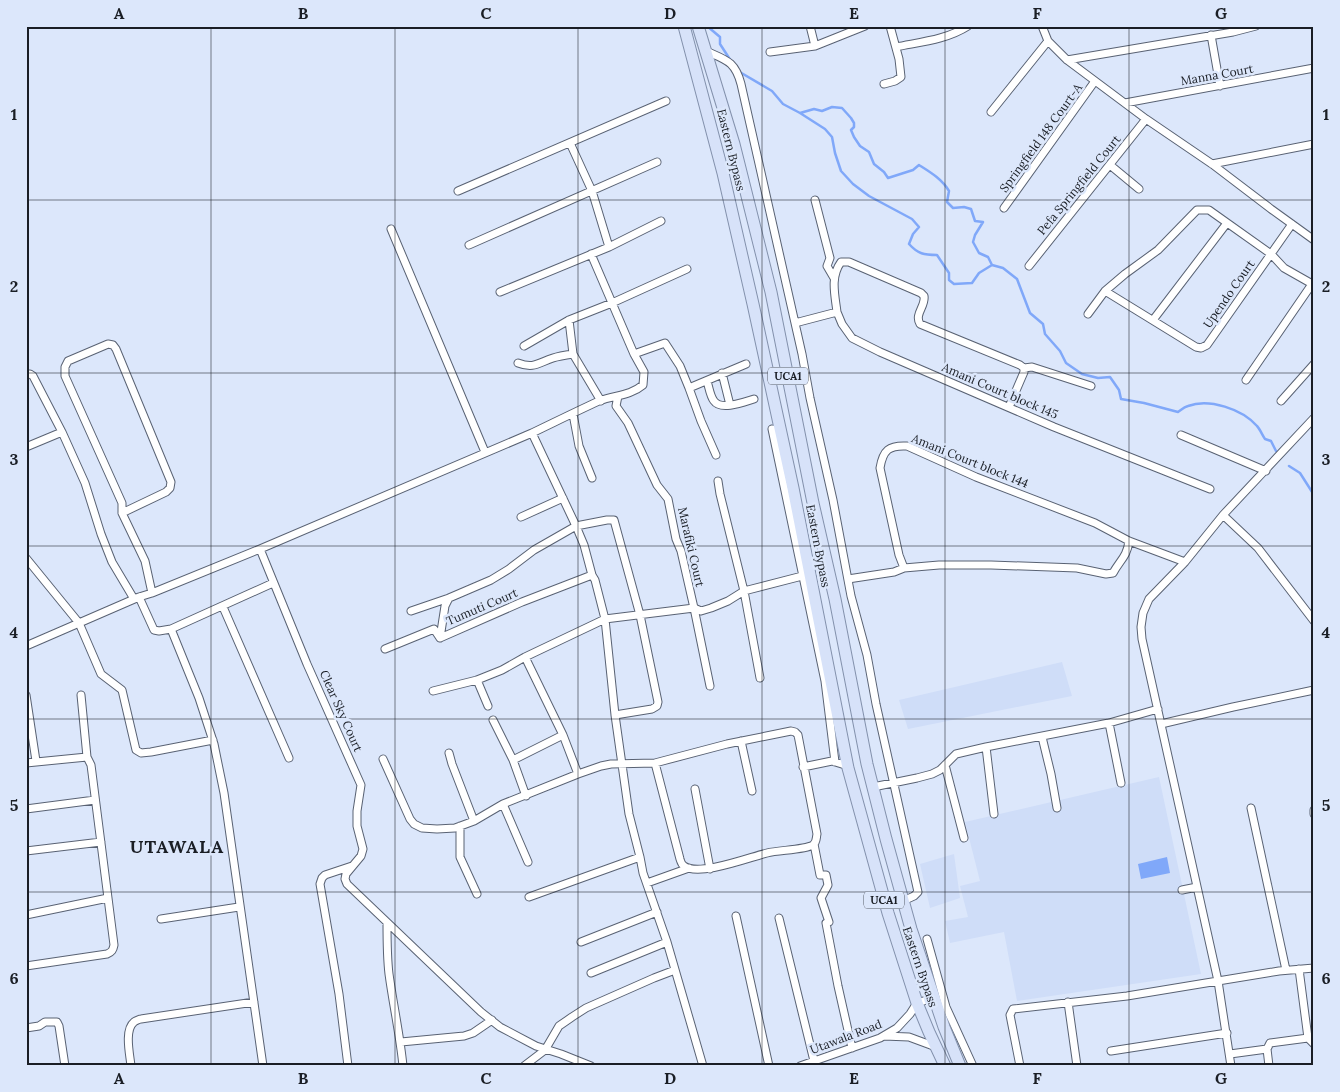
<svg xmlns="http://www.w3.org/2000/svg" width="1340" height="1092" viewBox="0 0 1340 1092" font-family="Lora,serif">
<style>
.built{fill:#cfddf8}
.water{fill:#80a8f9}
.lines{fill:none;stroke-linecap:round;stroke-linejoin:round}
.stream{stroke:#80a8f9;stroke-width:2.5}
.street-casing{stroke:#596273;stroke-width:9}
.primary-casing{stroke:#8391ac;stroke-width:13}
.street{stroke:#fff;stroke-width:7}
.primary{stroke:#d7e2f9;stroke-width:11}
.grid{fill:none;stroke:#1a1e25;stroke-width:1;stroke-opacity:0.55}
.labels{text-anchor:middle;stroke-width:5;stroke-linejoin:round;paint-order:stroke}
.shield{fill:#dce7fb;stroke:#545a65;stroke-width:1}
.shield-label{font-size:11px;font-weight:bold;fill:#1a1e25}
.street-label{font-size:12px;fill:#1a1e25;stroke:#dce7fb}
.district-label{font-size:18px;font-weight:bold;letter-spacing:1px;fill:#1a1e25;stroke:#dce7fb}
.neatline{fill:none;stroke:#1a1e25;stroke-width:2}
.grid-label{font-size:16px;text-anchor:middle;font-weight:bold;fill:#1a1e25}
</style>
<rect width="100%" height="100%" fill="#dce7fb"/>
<path class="built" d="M1062,662L1072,696L908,729L899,700Z
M1159,777L1201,974L1017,1001L1004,932L950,943L945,921L968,917L960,886L980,881L965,822Z
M954,854L960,898L930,908L920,864Z"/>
<path class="water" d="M1167,857L1170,873L1141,879L1138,864Z"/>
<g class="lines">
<path class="stream" d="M707,26L720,37V44L731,61
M738,71L772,91L783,104L800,113L825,129L832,137L835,153L841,171L853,184L869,196L912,219L919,227L913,234L909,244C918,254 924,255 937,255L949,273V280L954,284L972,283L979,273L992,265L1003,268L1017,279L1030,313L1043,324L1045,334L1060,351L1066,363L1082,374L1098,378L1110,377L1119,390L1121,399L1144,403L1178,412C1181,410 1184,407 1188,406C1209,398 1242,409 1257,426C1260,429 1262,435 1265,439L1271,441L1276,451
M800,113L814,109L822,111L832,107L842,108L851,118L854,123V127L851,130L854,137L860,146L869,152L874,164L884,172L888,178L913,170L919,165C930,172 942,179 949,191L947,202L953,208L964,207L971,209L975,221L983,222L975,235L973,242L979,253L988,257L992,265
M1289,466L1300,473L1314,495"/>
<defs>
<path id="street" d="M810,26L815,46
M1042,26L1048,41L1067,60L1146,119L1212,164L1271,209L1314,240
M1211,35L1220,86
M896,47C920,42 946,40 968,26
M706,51C726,60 735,61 741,84L802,354L810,398L833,500L851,596L867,655L876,704L918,892L914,896L903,901
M770,52L815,46L865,26
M1067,60L1233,32L1256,26
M884,84L895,81L901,77L899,59L890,26
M1125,103L1314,68
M991,112L1048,41
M570,143L592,191L609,247
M1212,164L1314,144
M1110,165L1139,189
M458,191L666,101
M815,200L830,258L827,266L834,278
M1004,208L1095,81
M391,229L485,452
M469,245L657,162
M1029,266L1146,119
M1105,291L1196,347L1201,348L1207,345L1292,224
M500,292L609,247L661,221
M837,312C835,295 830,277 841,262H849L921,293L924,296C926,306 914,314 920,324L1020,365L1024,368V372L1009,407
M1088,314L1105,291L1125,274L1158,250L1197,210H1209L1271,254L1284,268L1314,285
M569,320L573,354L601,401
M1153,320L1227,223
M795,323L837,312L842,324L852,338L880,352L1054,427L1210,489
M524,346L569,320L612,303L687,269
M634,354L665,343L680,366L689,388L746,364
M518,363C534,369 538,363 553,358C559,356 566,355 573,354
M1024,368L1032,367L1091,386
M722,373L730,405
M26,374H30L33,376L62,432L85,483L101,534L112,562L134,599
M1246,380L1312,284
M707,381C709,387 710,396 714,401C721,411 744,402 754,399
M689,388L701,421L716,455
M618,396L616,406L628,423L657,485L668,499L676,539L681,551L694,608L710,686
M1281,401L1314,364
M573,414L579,446L592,478
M1314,418L1223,515L1185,562L1149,599L1143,613L1141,627L1142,639L1218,981L1279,971L1314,968
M772,429L825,681L835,762
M532,433C555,422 577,411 599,401C614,395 630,396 643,385L644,372L634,354L591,254
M1181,435L1266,471
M26,447L62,432
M718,481L720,494L744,591L760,678
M122,513L166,492L170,488L171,482L116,349L113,345L108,344L68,361L65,367V376L122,503V513L145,561L152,593
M1223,515L1258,548L1314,621
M521,517L563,498
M260,549L307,664L361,785L357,811V826L363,849L361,856L346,874L345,879L347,884L481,1012L500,1027L536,1046L561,1054L591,1066
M26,558L79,623L101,674L122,690L136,750L141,753L151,752L213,740
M904,568L899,555L880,468C883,450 889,445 907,446L976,477L1095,523L1129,541L1185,562
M848,579L894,572L904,568L939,565H991L1077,568L1106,574L1113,573C1120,560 1127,557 1129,541
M139,597L154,630L159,631L171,629L273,583
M223,607L289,758
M411,611L449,598
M171,629L199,698L214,744L224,793L263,1066
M440,638L445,606L449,598L491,580L509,569L534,550L576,526L607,520H614L640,615L658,702L657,706L652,709L615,715
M26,646L139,597L152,593L260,549L532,433L576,526L584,545L592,575L595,580L605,619L615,715L629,814L640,857L643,873L667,942L703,1066
M385,649L434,629L440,638L522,602L592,575
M525,657L563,735L578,774
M477,680L488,706
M433,691L477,680L502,670L525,657L605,619L694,608L701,611L711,608L728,601L744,591L810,574
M26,695L36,761
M81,695L87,757
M493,720L513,760L526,796
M1109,723L1121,783
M1161,724L1233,707L1314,690
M1042,737L1051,774L1057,808
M741,741L752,791
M986,747L994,814
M449,753L452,764L474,821
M383,759L410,819L414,824L422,828L437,829L455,828L474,821L503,804L578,774L601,766L611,764L655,763L727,744L791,731L795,732L798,735L817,834C816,838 817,842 813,845C804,850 779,850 767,853C750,857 699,877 684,866C681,864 681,862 680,859L655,763
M513,760L563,735
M26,763L87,757L91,765L114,945C113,950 112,952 107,954L26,966
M945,765L964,838
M803,767L832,761L845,765L846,762
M873,787L917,778L932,774L940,770L956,754L986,747L1109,723L1158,709
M695,789L710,869
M503,804L528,862
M1251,808L1286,970
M26,809L95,800
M1314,810V814
M460,826V857L477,894
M814,844L820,875H826L828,885L821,898L829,922L826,923L838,986L852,1048
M26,851L101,842
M647,883L689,868
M1182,890L1197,887
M529,897L640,857
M26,915L108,898
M736,916L769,1066
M779,918L814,1061
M161,919L239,907
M387,923C387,940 387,957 389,974C393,1004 400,1035 403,1066
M927,939L946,1007L973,1066
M581,942L657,912
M591,973L667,942
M1068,1002L1077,1066
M26,1028L39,1026L45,1022H57L59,1026L65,1066
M884,1036L909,1037L936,1047
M1308,1038L1314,1044
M401,1042L464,1036L473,1033L492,1020
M1111,1051L1227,1033
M1230,1054L1267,1049
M131,1066C130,1055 124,1030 134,1022C135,1021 140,1019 141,1019L254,1002
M348,1066L339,994L320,884L322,878L325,875L352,866
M524,1066L545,1050L559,1026L572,1017L586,1008L654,978L675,970
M800,1066L880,1038L897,1028L910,1014L917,1003L933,998
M1020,1066L1010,1015L1013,1009L1127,996L1218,981L1231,1066
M1269,1066L1267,1049L1270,1043L1308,1038L1299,969"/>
<path id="primary" d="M684,26L723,173L753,304L793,488L848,768L888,913L917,1003L929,1032L945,1066
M698,26L734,144L771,292L813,503L835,599L867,764L886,839L911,929L944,1027L960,1066"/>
</defs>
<use href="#street" class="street-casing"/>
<use href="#primary" class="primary-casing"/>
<use href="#street" class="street"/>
<use href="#primary" class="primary"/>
</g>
<path class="grid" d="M211,26V1066M395,26V1066M578,26V1066M762,26V1066M945,26V1066M1129,26V1066M26,200H1314M26,373H1314M26,546H1314M26,719H1314M26,892H1314"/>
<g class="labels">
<g class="shield">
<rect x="768" y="367.5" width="40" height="17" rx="4"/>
<rect x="864" y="891.5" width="40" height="17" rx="4"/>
</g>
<g class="shield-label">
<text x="788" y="380">UCA1</text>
<text x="884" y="904">UCA1</text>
</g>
<g class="street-label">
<text transform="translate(1217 75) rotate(-10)" y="4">Manna Court</text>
<text transform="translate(1041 138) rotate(-54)" y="4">Springfield 148 Court-A</text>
<text transform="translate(731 150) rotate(76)" y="4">Eastern Bypass</text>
<text transform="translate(1079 185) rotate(-51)" y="4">Pefa Springfield Court</text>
<text transform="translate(1229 294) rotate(-55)" y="4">Upendo Court</text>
<text transform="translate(1000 391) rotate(23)" y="4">Amani Court block 145</text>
<text transform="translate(970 461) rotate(22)" y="4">Amani Court block 144</text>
<text transform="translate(818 546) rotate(79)" y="4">Eastern Bypass</text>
<text transform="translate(691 547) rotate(77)" y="4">Marafiki Court</text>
<text transform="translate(482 607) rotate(-23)" y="4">Tumuti Court</text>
<text transform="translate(341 711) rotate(66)" y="4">Clear Sky Court</text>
<text transform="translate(920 967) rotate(71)" y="4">Eastern Bypass</text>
<text transform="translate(846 1037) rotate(-21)" y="4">Utawala Road</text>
</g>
<g class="district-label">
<text x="177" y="853">UTAWALA</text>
</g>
</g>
<rect width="1340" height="1092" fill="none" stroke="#dce7fb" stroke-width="55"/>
<rect x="28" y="28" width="1284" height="1036" class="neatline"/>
<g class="grid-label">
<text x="119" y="19">A</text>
<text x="303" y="19">B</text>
<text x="486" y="19">C</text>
<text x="670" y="19">D</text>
<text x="854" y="19">E</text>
<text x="1037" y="19">F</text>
<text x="1221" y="19">G</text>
<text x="14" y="120">1</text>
<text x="1326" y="120">1</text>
<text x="14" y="292">2</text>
<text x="1326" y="292">2</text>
<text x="14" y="465">3</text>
<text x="1326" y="465">3</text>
<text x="14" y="638">4</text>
<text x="1326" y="638">4</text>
<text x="14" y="811">5</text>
<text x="1326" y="811">5</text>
<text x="14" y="984">6</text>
<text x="1326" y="984">6</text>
<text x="119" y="1084">A</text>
<text x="303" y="1084">B</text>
<text x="486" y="1084">C</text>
<text x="670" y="1084">D</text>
<text x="854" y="1084">E</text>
<text x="1037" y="1084">F</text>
<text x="1221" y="1084">G</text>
</g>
</svg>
